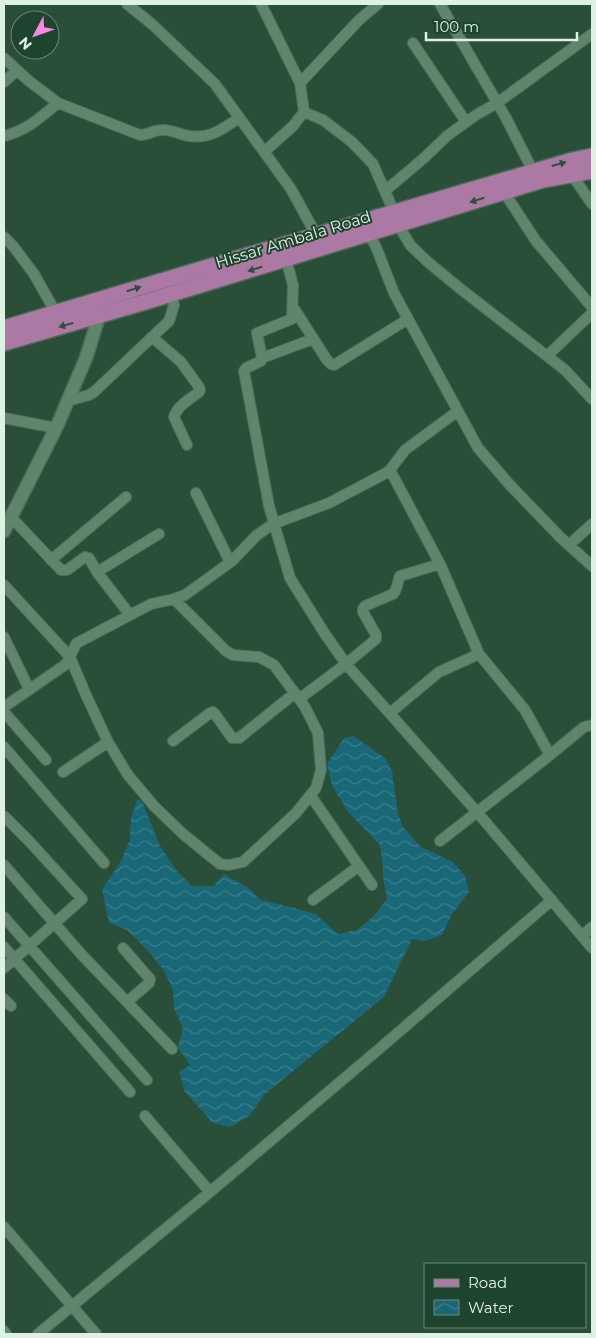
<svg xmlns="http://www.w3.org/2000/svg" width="596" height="1338" viewBox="0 0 596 1338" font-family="Montserrat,sans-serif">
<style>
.water{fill:url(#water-waves)}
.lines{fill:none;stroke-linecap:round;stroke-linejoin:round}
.minor-casing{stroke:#4d6d59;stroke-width:12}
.tertiary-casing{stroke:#4d6d59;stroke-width:15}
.primary-casing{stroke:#4d6d59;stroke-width:18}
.minor{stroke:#5f856c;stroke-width:10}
.tertiary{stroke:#5f856c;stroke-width:12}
.primary{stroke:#ac78a4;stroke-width:15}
.oneway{fill:#344c3f}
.labels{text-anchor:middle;stroke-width:4;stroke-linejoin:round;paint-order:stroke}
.street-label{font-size:16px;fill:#ddf2e3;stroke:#1f442d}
</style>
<defs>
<pattern id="water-waves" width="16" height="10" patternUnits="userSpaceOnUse" patternTransform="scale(1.25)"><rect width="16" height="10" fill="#196878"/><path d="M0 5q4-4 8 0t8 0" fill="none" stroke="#3a7e8b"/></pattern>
</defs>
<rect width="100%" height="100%" fill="#2a4f38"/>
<path class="water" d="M354,736L386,759L392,771L398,814L403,827L421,847L453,862L465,876L469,892L452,914L442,935L424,941L412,939L384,997L265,1094L249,1116L230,1127L213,1123L185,1092L179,1072L190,1065L178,1048L183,1028L174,1009L173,990L163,969L148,951L127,930L109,923L102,889L120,863L130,840L131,818L137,800L142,801L160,846L176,870L192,886H214L224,874L250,889L259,899L316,914L338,934L357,930L373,917L387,899L383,877V866L380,845L348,812L332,785L327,764L344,738Z"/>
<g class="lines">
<defs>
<path id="minor" d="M127,4L153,25L215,84L291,189L319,240
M261,4L300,83
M440,4L506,118L535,175
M413,43L466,122
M4,58L29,81L58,103L140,135C148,135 154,130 162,130C171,129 181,135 189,136C211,139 222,129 239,118
M4,82L16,71
M304,112L323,120L352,142L373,164L394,212L398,225L411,246L429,263L462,290L565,370L592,399
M4,136C26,131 41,117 58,103
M264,152L293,126L304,112L300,83L359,20L378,4
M572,175L592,204
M385,191L424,158L447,136L476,115L497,103L592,34
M504,192L536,241L592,307
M366,229L376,247L394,293L478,448L510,485L560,537L592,566
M4,237L13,246L34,274L56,313
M285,255L293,285L292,319L257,333L262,358L261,361L246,368L244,371L269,506L290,578L325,634L346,664L477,812L592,948
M293,307L327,360L331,364L334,365L408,319
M152,337L181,362L199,387L200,390L199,392C190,399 177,406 174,417L187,445
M547,356L592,313
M262,358L313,339
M68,401L89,395L94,392L169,321L174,305L171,294
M4,418L56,428
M390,470L440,564L479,654L525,710L550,755
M196,493L230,562
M11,517L61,570H67L85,557L89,558L97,572L130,615
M569,545L592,524
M51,560L126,497
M97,572L159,534
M4,585L70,657L86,695L108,742L128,775L154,806L183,834L220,864L229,865L243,862L296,813L316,788L321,770L318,733L305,707L274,665L259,657L233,655L226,651L174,599
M4,637L29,689
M299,699L346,664L376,639V635L363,612V609L365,606L393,594C398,589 397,582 400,576L440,564
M4,707L65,665C71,658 72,650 77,643L151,604L174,599L185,595L232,561L257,535L273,524L329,503L386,473L390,470L405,450L458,411
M4,712L46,760
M390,713L439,672L479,654
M173,741L210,713L213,712L215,714L232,738H239L295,693
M4,747L104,863
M63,772L108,742
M311,796L372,885
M4,816L29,841L82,899L4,968
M440,841L550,755L584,727L592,725
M4,865L81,954L172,1049
M313,900L359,866
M4,917L147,1080
M582,936L592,927
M4,947L130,1092
M123,948L150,979L149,983L127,1002
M4,999L11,1006
M145,1116L210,1192
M4,1227L96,1334
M4,1331L6,1334
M38,1334L210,1192L379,1049L552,900"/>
<path id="tertiary" d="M4,531L57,426L86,358L99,316L108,297"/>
<path id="primary" d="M4,328L255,253L573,160L592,156
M4,343L145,302L543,180L592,171"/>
</defs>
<use href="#minor" class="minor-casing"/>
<use href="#tertiary" class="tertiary-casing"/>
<use href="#primary" class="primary-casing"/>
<use href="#minor" class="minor"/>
<use href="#tertiary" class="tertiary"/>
<use href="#primary" class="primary"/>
</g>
<defs><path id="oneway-solid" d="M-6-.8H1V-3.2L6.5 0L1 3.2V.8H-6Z" transform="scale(1.25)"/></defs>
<g class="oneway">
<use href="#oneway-solid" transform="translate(559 164) rotate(-16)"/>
<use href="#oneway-solid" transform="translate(477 200) rotate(163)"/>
<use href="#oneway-solid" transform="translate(255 269) rotate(163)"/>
<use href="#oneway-solid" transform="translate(134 289) rotate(-17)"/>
<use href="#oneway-solid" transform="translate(66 325) rotate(164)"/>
</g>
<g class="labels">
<g class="street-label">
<text transform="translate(293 239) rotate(-17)" y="6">Hissar Ambala Road</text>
</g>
</g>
<rect width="596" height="1338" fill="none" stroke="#ddf2e3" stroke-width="10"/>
<rect x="424" y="1263" width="162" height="65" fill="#1f442d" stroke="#6b8a76"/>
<rect x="434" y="1279" width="25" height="8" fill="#ac78a4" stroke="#6b8a76"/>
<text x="468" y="1288" font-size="15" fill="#ddf2e3">Road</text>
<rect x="434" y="1300" width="25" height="15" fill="url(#water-waves)" stroke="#6b8a76"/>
<text x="468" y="1313" font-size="15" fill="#ddf2e3">Water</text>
<g transform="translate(35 35) rotate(229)"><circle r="24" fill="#1f442d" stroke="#6b8a76"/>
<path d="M0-4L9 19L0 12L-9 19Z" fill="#fb86e5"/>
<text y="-8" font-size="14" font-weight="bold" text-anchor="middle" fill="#ddf2e3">N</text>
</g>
<path d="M426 32v8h151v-8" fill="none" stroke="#ddf2e3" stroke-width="2.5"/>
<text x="434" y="32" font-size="15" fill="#ddf2e3" stroke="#1f442d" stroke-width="4" paint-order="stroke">100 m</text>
</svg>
